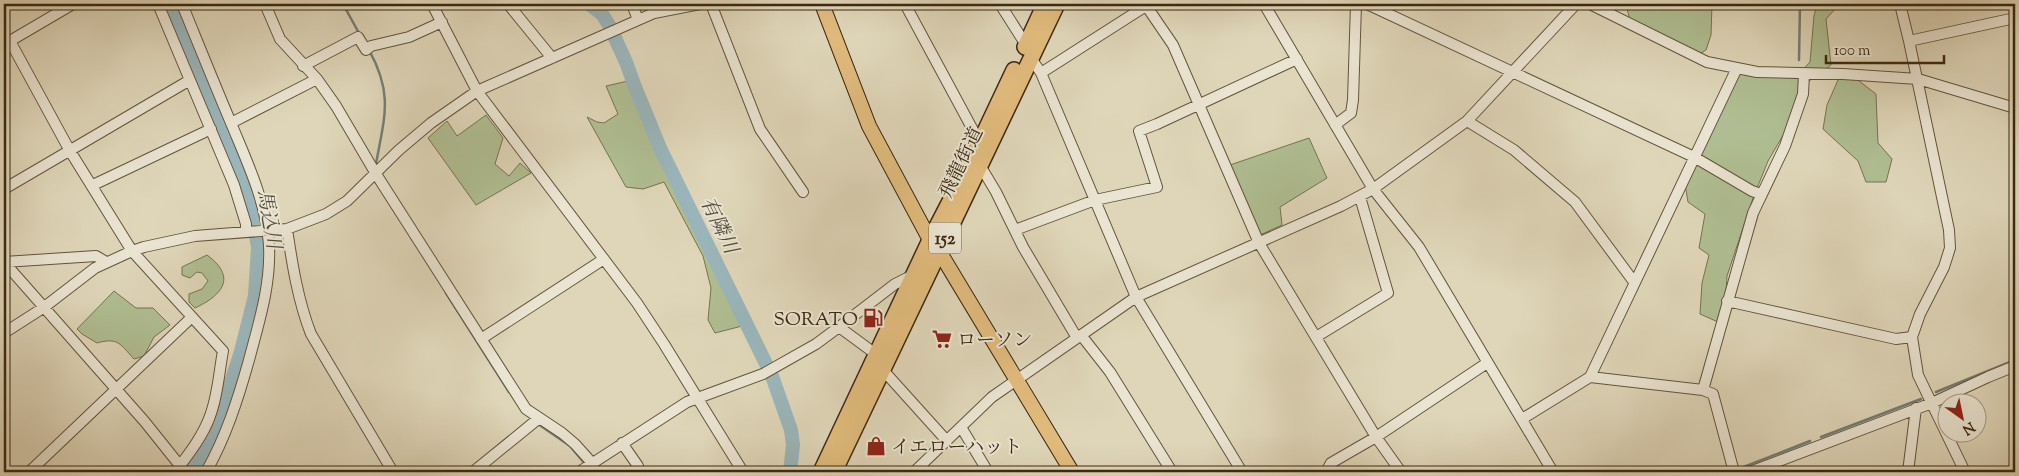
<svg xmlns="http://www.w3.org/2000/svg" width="2019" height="476" viewBox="0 0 2019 476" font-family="'Sorts Mill Goudy','Noto Serif JP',serif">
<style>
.green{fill:#afbe92;stroke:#757452}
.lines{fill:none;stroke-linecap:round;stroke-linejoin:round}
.stream{stroke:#747e77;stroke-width:2.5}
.river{stroke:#9ab6bb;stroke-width:14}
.minor-casing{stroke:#64543b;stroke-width:12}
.major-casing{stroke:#3b2911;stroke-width:16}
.highway-casing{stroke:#3b2911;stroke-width:18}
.minor{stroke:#eae4d2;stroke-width:10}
.major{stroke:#e0bb7c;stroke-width:14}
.highway{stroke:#e0bb7c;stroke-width:15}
.labels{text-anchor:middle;stroke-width:4;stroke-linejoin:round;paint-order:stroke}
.shield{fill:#eae4d2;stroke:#70614b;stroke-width:1}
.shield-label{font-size:18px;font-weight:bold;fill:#3b2911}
.street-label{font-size:19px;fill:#3b2911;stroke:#eae4d2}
.poi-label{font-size:19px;fill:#3b2911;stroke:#eae4d2;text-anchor:start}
.water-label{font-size:20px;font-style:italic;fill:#534c3c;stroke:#eae4d2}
</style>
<rect width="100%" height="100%" fill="#dfd6b9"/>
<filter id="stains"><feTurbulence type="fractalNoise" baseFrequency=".004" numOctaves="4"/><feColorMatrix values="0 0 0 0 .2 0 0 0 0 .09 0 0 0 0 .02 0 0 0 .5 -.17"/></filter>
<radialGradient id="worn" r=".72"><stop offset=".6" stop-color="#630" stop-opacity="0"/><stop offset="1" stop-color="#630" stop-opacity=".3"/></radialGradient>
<path class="green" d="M1655,4H1665L1674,6L1675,4H1712L1711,35L1706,50L1695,57L1630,20L1627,9L1655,7Z
M1817,4H1856V8L1837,7L1826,19L1831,65L1809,81L1796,113L1768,161L1753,198L1727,276L1725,310L1718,322L1700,314L1702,283L1709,255L1699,248L1705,214L1688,202L1684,178L1734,73L1795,78L1810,62L1814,16Z
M1850,74L1876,94L1878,143L1892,159L1886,182H1866L1858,161L1823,129L1827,105L1838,80Z
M628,81L692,223L742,326L715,333L708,320L711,288L703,256L664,182L643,189L626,187L587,117L597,122L604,123L618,114L606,86Z
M486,115L503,138L495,164L509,176L520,163L531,173L476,205L428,138L447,121L457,136Z
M1309,138L1327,178L1280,207L1282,225L1260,235L1230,165Z
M207,255C237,277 223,295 195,308L189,302V294L202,289L208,281L202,273L197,272L190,278L182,275V267Z
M114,291L136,308H153L170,325L154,337L144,356L134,359C120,344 118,337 97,343L82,334L77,329Z"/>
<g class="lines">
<path class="stream" d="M343,4L360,35
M369,50C394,95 384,118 376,164
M1799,60L1800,4
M446,293L509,392
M1936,392L2015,360
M538,424L570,446L586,465
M1821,437L1921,399
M1736,470L1810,441"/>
<path class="river" d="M171,4L237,165L248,197L258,247L255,296L240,355L216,428L191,472
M589,4L602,14L609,25L626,62L635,87L660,148L772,376L791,430L793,445L790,472"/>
<defs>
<path id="minor" d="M158,4L234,185L246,224V232
M182,4C198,43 214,83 231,123C247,162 266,201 269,245C271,285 259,322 249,360C238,399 226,437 206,472
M265,4L280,39L317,79L336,106L376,174L526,409L562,433L575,444L592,463
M432,4L477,91L637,303L664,344L743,472
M508,4L552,58
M632,4L638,20
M711,4L760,129L803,192
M905,4L980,143
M1000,4L1026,45
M1145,4L1173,45L1259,243L1376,437L1401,472
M1264,4L1373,189L1419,247L1553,472
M1367,4L1694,157L1752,191L1761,194
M1590,4L1707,62L1757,72L1843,74L1918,79L2015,108
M1900,4L1909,41L1949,230L1950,248L1944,267L1920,314L1912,337L1918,375L1965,472
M10,41L70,151L132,251L223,351C219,372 218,395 210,416C203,436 188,455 175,472
M1909,41L2015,18
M5,42L10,41L73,4
M1031,58L1041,73L1136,297L1242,472
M303,66L358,37L366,50L371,46L409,37L442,22
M1041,73L1149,4
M1467,121L1514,150L1575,202L1634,282
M231,123L317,79
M1335,125L1351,113L1353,100L1356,4
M981,167L996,192L1023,247L1077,338
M93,185L211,129
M4,189L190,80
M287,229C292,263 298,301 311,334L393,472
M1015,230L1095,200L1157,187L1139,131L1157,124L1297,59
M4,262L145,422L185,472
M4,262L96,256L106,262
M1727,301L1896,339L1912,337
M839,327L895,284L913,275
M4,333L43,308L95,268L132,251L144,247L195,236L287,229L326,214L347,201L399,150L431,123L477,91L654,13L700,4
M1081,335L1110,372L1172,472
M1316,337L1388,293L1360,197
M481,339L604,259
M883,370L947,441
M1590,377L1703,390L1713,394L1734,472
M1703,390L1753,213L1785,146L1803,94L1804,74
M1522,419L1590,377L1737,68
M961,427L988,472
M622,443L638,466L636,472
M29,472L192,317
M473,472L538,419
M579,472L687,402L763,374L816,344L839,327L877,355
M914,472L992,397L1136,297L1341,206L1373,189L1467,121L1576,4
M1326,472L1331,463L1376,437L1487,363
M1750,472L1932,403L1988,377L2015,366
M1908,472L1916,408"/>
<path id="major" d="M822,4L869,126L930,240L939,251L1072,472"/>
<path id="highway" d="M1025,47L1045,4
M821,472L930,240L972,159L1014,70
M834,472L1057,4"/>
</defs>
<use href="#minor" class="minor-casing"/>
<use href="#major" class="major-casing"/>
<use href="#highway" class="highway-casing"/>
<use href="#minor" class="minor"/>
<use href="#major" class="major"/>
<use href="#highway" class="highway"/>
</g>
<defs>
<symbol id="fuel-bare" viewBox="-9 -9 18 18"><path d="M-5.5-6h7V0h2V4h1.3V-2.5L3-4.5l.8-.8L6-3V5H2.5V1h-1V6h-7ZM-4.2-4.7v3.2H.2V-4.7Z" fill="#8f2418" stroke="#eae4d2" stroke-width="2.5" paint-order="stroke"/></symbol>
<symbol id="supermarket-bare" viewBox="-9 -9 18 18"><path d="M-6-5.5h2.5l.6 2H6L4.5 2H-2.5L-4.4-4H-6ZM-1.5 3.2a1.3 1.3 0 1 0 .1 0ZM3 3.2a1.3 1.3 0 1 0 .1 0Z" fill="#8f2418" stroke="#eae4d2" stroke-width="2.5" paint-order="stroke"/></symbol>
<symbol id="shop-bare" viewBox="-9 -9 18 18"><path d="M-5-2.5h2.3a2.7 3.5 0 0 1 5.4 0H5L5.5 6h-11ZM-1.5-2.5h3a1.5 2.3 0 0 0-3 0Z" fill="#8f2418" stroke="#eae4d2" stroke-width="2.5" paint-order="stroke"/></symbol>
</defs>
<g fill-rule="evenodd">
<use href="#fuel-bare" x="859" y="304" width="28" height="28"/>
<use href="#supermarket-bare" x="928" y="325" width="28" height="28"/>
<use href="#shop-bare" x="862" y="432" width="28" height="28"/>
</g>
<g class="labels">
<rect class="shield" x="929" y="222.5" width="32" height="31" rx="4"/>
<g class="shield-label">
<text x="945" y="244">152</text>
</g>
<g class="street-label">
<text transform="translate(960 162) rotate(-64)" y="7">飛龍街道</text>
</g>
<g class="poi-label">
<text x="858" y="325" text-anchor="end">SORATO</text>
<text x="957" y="346">ローソン</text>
<text x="891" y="453">イエローハット</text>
</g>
<g class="water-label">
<text transform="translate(270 219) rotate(80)" y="7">馬込川</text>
<text transform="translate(720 225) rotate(64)" y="7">有隣川</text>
</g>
</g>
<rect width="2019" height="476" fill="none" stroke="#dfd6b9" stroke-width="20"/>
<rect x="5" y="5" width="2009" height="466" fill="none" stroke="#3b2911" stroke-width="2.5"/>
<rect x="10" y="10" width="1999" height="456" fill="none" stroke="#3b2911"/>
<g transform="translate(1962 418) rotate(147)"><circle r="24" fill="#eae4d2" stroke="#a49985"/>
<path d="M0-4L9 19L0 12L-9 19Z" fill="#8f2418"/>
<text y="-8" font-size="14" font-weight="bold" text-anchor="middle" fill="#3b2911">N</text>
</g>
<path d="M1826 55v8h118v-8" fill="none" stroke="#3b2911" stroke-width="2.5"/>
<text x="1834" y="55" font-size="15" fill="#3b2911" stroke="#eae4d2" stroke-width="4" paint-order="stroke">100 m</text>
<rect width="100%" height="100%" filter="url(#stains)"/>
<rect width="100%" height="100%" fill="url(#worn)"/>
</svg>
